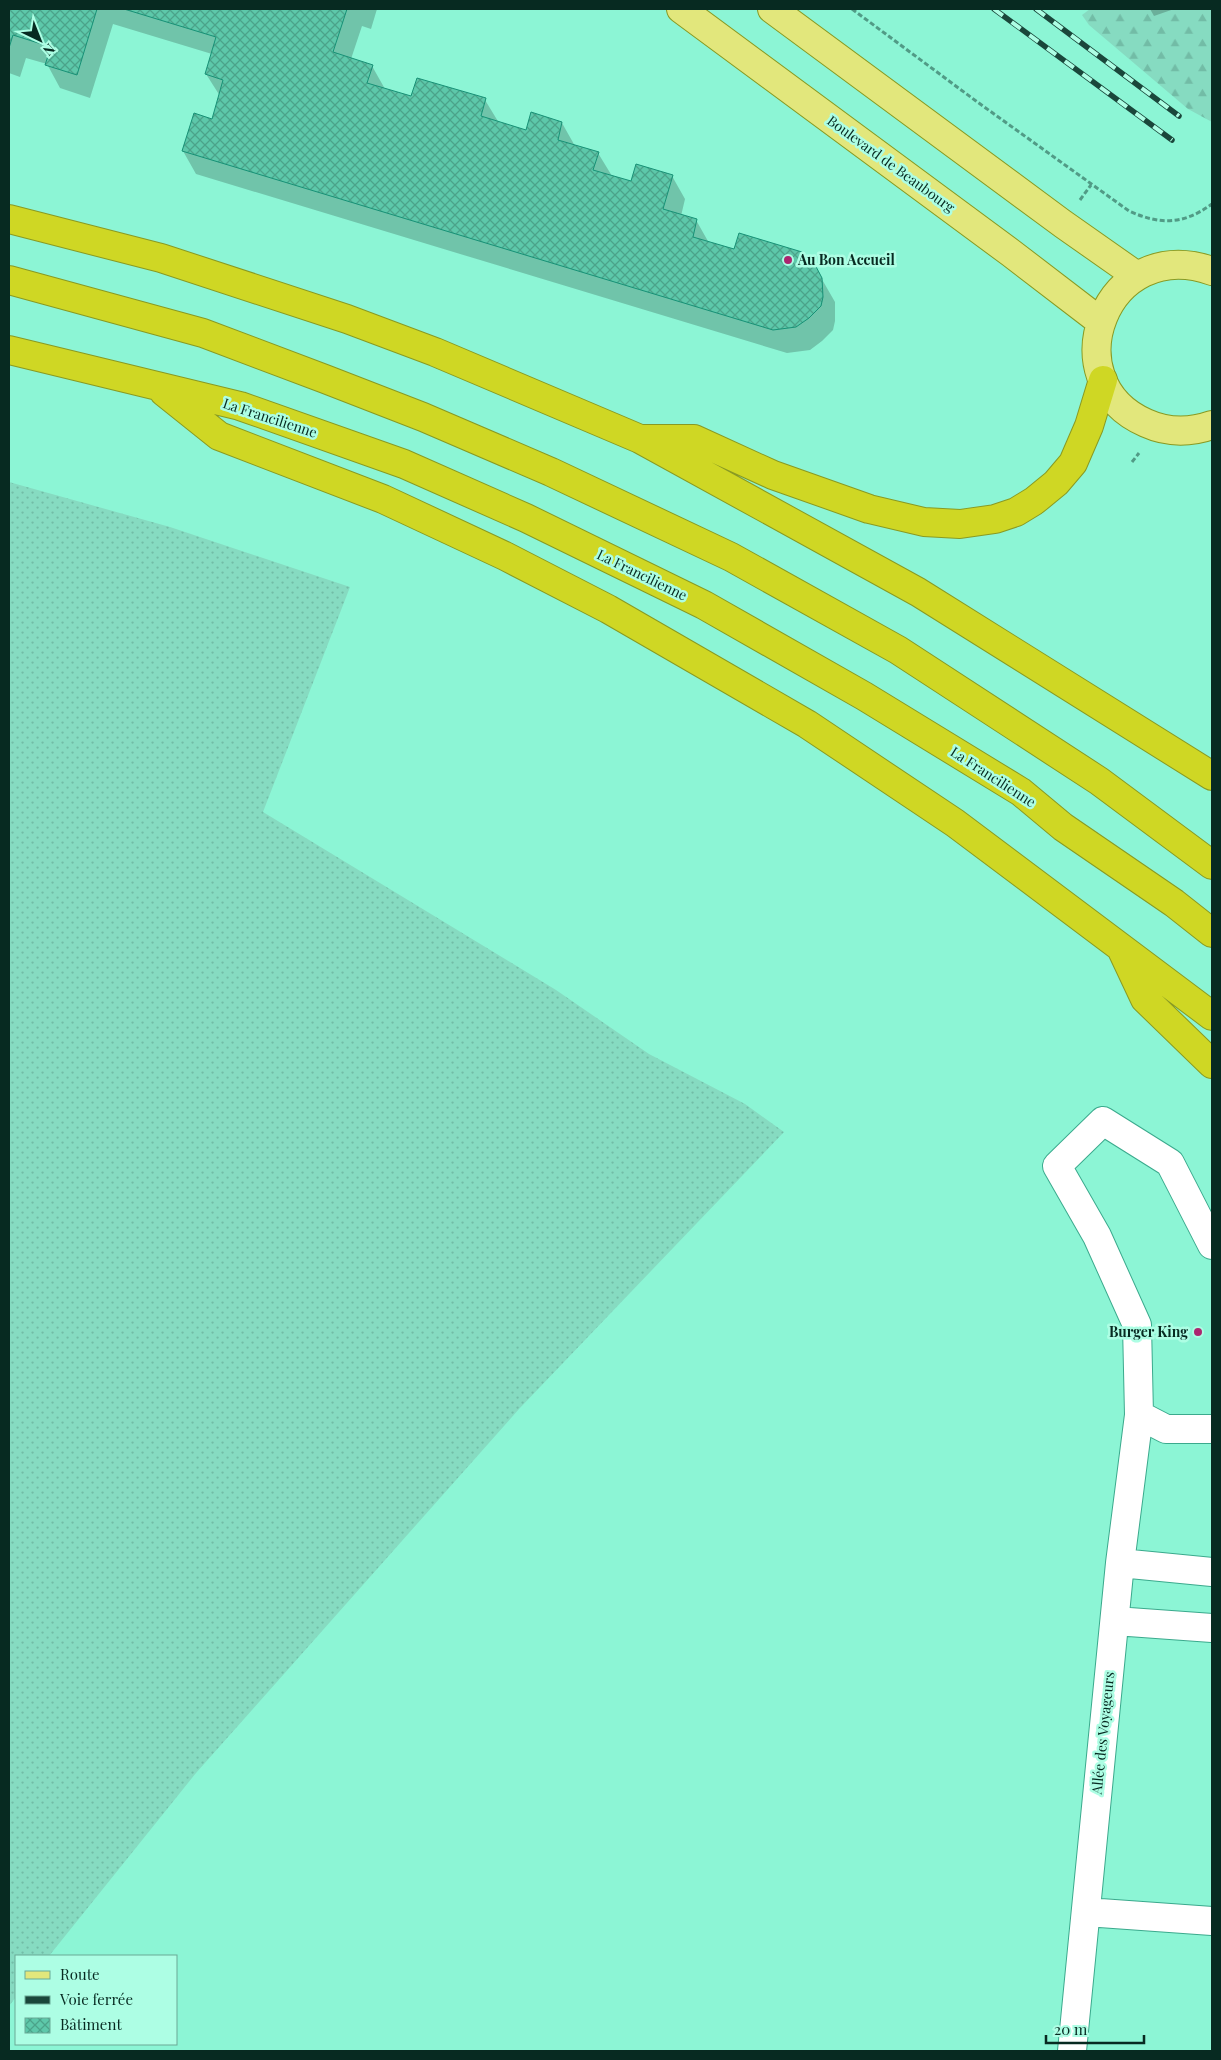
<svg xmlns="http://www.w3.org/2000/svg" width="1221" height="2060" viewBox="0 0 1221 2060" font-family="'Playfair Display',serif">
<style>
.grass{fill:url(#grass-dots)}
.forest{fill:url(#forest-firs)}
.shadow{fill:#0003}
.building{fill:url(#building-cross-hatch);stroke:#179176}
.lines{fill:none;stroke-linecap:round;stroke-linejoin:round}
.minor-casing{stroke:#3baa8d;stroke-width:30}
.major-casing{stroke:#899a23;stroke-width:30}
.highway-casing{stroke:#899a23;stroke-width:30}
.path{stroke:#519b86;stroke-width:3;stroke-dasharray:5 2.5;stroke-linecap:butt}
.minor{stroke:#fff;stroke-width:28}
.major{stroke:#e2e77c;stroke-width:28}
.highway{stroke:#cfd724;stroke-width:28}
.rail-casing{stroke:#1a473b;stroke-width:5.5}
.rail{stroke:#adfee4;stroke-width:4;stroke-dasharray:11;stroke-linecap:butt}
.poi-dot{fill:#ab266f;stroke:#adfee4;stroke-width:2}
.labels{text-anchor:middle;stroke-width:5;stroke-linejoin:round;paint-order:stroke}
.street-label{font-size:14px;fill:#072a21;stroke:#adfee4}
.poi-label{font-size:14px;font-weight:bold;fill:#072a21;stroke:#adfee4;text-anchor:start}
</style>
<defs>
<pattern id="grass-dots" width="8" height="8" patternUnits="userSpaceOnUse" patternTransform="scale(1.25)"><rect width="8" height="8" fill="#86dbc1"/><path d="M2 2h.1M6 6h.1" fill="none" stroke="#72bca6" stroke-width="1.8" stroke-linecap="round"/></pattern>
<pattern id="forest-firs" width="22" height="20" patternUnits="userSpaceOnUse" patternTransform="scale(1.25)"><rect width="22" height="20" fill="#86dbc1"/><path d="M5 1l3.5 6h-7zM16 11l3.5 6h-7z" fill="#72bca6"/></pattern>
<pattern id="building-cross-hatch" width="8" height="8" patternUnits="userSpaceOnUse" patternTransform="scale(1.25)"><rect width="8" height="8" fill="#5dc8aa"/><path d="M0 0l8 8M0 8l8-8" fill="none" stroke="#4ba38a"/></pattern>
</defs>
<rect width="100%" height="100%" fill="#8cf5d5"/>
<path class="grass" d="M9,482L170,527L350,587L263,812L556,990L649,1054L745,1104L784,1132L519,1409L196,1773L49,1956H16V1997L9,2006Z"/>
<path class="forest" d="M1090,9H1212V122L1188,109L1089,25L1082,15Z"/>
<path class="shadow" d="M9,9H377L371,29L362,26L351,59L372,66L385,89L412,98L485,100L499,123L527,131L562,123L575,146L598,153L612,176L631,182L672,176L685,199L681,216L696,220L709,243L734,251L812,262L835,302V321L833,330L822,341L810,350L787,353L196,174L183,151L213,120L220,96L206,74L212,54L113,24L90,98L60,88L47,64L26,58L20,77L9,73Z
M1150,9H1174L1154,16Z"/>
<path class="building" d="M9,9H97L77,75L45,65L51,47L13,35L9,48Z
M124,9H347L333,52L373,65L367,83L411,96L417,78L486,98L481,116L526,130L531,112L562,122L558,140L599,152L593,170L631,181L636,164L673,175L663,209L697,219L693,237L734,249L739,233L802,252L813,261L822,278L823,297L821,306L809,318L796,327L773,330L182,151L194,113L212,119L223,80L205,74L216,37Z"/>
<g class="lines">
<defs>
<path id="minor" d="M1139,1415L1166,1429H1212
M1120,1563L1212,1572
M1115,1621L1212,1628
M1086,1912L1212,1921
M1072,2051L1120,1563L1139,1415L1137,1325L1097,1236L1057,1166L1103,1121L1170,1163L1212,1245"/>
<path id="major" d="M681,9L1011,253L1101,322
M772,9L1063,224L1137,276
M1212,271C1106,233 1050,381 1146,423C1168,433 1189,433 1212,425"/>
<path id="highway" d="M9,219L161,258L347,319L435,352L640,439L918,592L1212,776
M9,280L203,333L325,379L423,417L551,472L731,557L898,650L1099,781L1212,865
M9,350L240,406L404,464L526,518L704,605L864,696L1021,792L1063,827L1174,903L1212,933
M164,392L219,436L383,499L505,556L608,609L807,724L955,823L1212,1016
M644,439H694L773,475L869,509L924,522L960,524L995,519L1016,512L1034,501L1056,483L1073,463L1089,426L1103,380
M1121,948L1145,999L1212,1064"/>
</defs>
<use href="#minor" class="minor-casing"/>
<use href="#major" class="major-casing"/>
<use href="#highway" class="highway-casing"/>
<path class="path" d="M852,9L976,101L1129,211C1160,225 1183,225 1212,204
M1080,200L1091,185
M1132,462L1139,453"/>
<use href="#minor" class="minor"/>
<use href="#major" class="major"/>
<use href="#highway" class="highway"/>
<defs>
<path id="rail" d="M994,9L1172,140
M1036,9L1179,116"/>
</defs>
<use href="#rail" class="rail-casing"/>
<use href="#rail" class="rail"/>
</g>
<g class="poi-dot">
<circle cx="788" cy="260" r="5"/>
<circle cx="1198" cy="1332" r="5"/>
</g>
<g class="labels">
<g class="street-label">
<text transform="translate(891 164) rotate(36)" y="5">Boulevard de Beaubourg</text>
<text transform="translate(270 418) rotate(18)" y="5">La Francilienne</text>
<text transform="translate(642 575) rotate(26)" y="5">La Francilienne</text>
<text transform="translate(993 777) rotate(33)" y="5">La Francilienne</text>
<text transform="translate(1103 1733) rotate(-84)" y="5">Allée des Voyageurs</text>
</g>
<g class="poi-label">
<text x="798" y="265">Au Bon Accueil</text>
<text x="1188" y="1337" text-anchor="end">Burger King</text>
</g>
</g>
<rect width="1221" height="2060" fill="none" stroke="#072a21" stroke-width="20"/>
<rect x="15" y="1955" width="162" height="90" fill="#adfee4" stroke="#6ba996"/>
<rect x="25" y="1971" width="25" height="8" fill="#e2e77c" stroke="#6ba996"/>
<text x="60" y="1980" font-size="15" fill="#072a21">Route</text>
<rect x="25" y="1996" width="25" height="8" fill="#1a473b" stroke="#6ba996"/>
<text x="60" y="2005" font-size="15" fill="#072a21">Voie ferrée</text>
<rect x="25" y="2018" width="25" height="15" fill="url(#building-cross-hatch)" stroke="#6ba996"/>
<text x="60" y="2030" font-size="15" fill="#072a21">Bâtiment</text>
<g transform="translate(40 40) rotate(137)" stroke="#adfee4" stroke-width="4" paint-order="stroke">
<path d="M0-4L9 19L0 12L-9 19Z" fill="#072a21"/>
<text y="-8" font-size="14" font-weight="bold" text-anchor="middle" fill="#072a21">N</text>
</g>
<path d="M1046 2035v8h98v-8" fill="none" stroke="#072a21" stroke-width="2.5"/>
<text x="1054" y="2035" font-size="15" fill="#072a21" stroke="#adfee4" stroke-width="4" paint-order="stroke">20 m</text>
</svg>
